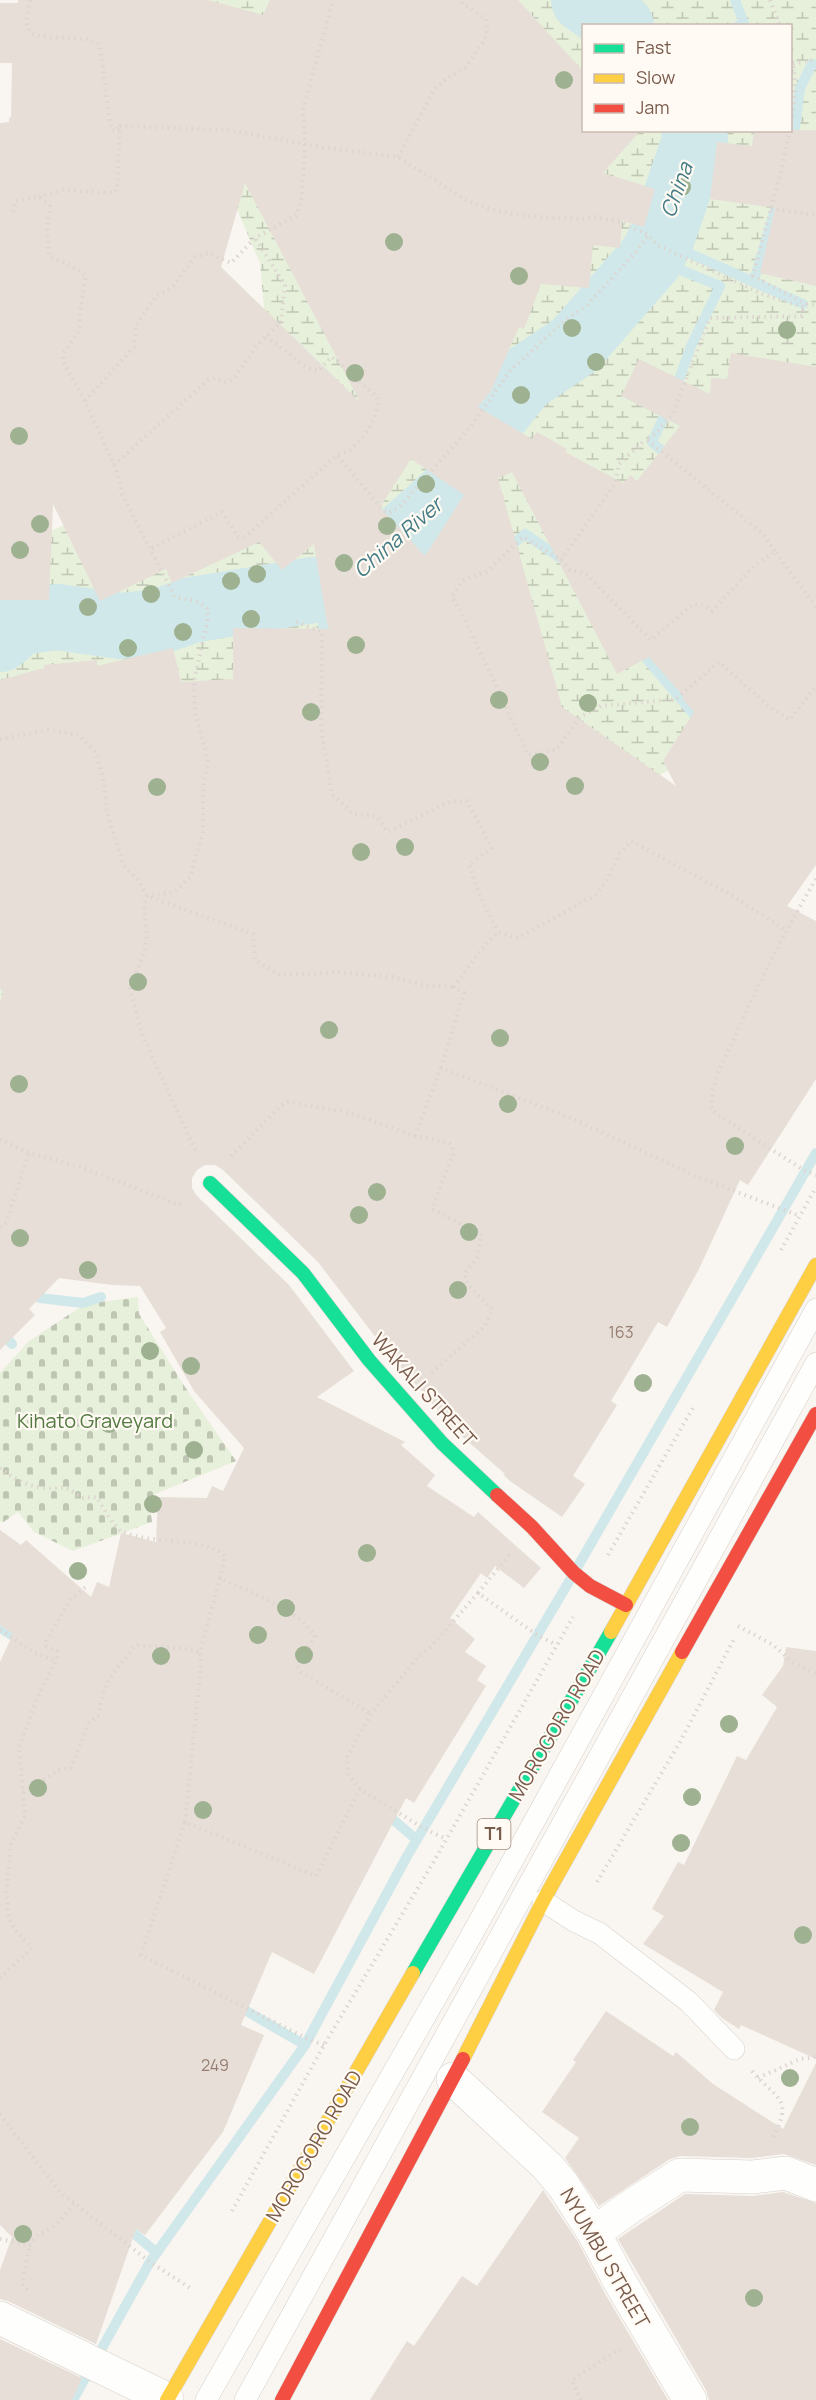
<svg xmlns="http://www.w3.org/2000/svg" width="816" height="2400" viewBox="0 0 816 2400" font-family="Manrope,sans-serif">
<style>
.wetland{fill:url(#wetland-marsh);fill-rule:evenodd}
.cemetery{fill:url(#cemetery-stones)}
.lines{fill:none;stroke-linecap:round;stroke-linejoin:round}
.stream{stroke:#d0e8ea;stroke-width:10}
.river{stroke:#d0e8ea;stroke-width:66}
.building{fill:#e6ded7;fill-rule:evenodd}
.lane-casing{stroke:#d7d1cb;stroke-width:22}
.street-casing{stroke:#d7d1cb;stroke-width:34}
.fast-casing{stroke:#d9d2cb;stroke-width:15}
.slow-casing{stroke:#d9d2cb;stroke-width:15}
.jam-casing{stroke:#d9d2cb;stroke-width:15}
.path{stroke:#dcd5d0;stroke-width:4;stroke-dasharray:1.5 4.5;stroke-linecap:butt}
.lane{stroke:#fefefd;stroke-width:21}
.street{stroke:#fefefd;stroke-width:33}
.fast{stroke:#16e098;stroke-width:14}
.slow{stroke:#ffcf43;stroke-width:14}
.jam{stroke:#f24e42;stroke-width:14}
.tree{fill:#9eb190}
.labels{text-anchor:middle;stroke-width:4.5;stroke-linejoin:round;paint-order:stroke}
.number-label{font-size:16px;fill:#977e72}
.shield{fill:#fffaf3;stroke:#a28b7f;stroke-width:1.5}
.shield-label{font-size:18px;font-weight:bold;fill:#7a5c4d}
.street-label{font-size:20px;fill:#7a5c4d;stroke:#fffaf3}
.park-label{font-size:20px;fill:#537a41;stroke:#fffaf3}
.water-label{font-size:21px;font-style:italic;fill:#437c86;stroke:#fffaf3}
</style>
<defs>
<pattern id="wetland-marsh" width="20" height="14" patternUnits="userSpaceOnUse" patternTransform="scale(1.5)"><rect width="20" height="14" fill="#e7f0db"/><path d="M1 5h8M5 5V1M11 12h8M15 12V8" fill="none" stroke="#c0c6b4"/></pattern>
<pattern id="cemetery-stones" width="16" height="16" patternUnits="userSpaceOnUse" patternTransform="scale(1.5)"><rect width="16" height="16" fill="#e7f0db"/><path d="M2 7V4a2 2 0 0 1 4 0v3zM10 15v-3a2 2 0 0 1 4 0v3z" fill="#c0c6b4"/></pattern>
</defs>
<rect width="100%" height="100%" fill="#f9f5f0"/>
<path class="wetland" d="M147,0H816V681L554,839L0,1108V553L62,526L267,341L260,263ZM584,26H790V130H584Z"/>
<path class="cemetery" d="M138,1297L139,1314L185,1387L236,1461L155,1494L150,1507L152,1522L73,1551L34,1532L18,1512L2,1523L0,1521V1373L29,1341L85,1304Z"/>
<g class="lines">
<path class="stream" d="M735,0L744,23L738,26
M793,143L800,88L812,64L816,65
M662,237L671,245L803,304
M651,258L720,286L691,346L675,391
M752,280L756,274L779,196
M669,406L652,442L671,459
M409,531L429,546L438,557
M505,551L525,534L565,561
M313,590L321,603L325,642
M651,648L646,658L702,724
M31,1289L40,1298L83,1303L101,1297
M0,1330L12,1344
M0,1628L23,1642
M383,1811L417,1840
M236,2005L305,2045
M125,2226L157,2253
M73,2400L150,2262L305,2045L406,1858L574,1573L816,1153"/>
<path class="river" d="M584,0L621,26
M0,639L20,622L57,617L121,626L158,622L192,610L313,590H330L355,578L451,492L489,423L523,380L575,345L651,258L662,237L695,141L694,130"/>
</g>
<path class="building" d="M18,0H208L263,15L270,0H518L584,72V130H641L603,173L655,189L644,227L622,221L620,248L593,245L589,288L541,284L524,329L519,327L491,391L478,407L532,439L537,432L567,449L565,452L623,483L631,475L637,481L680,426L621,396L639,359L710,394L711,378L727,379L731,353L816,367V865L787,906L816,921V1079L748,1185L740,1180L699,1269L667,1327L658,1322L611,1401L617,1405L573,1476L585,1484L562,1517L510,1481L504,1475L505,1474L455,1430L384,1348L318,1262L223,1170L215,1165H205L197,1170L192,1178V1188L197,1196L289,1285L354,1371L317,1397L405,1442L401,1445L435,1475L427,1486L474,1517L478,1512L541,1568L524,1588L495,1566L487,1578L481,1573L450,1618L475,1639L465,1652L486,1666L477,1680L486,1686L414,1803L406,1798L314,1974L272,1952L241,2025L264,2035L223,2132L145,2235L136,2229L96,2344L8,2301L0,2299V2270L12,2237L0,2225V1662L13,1634L0,1625V1530L21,1545L26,1540L91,1597L97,1582L109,1587L121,1533L156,1542L158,1497L207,1498L212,1486L223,1491L244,1448L194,1391L160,1332L166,1328L140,1286L112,1285L59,1278L29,1309L35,1315L0,1350V1002L3,993L0,988V680L44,668V665L97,660V666L173,648L181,682L233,679V628L330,629L327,624L314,544L282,570L259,542L172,583L166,569L100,601L53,504L49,600H0V123L9,122V118L11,117L12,63H0V3H18ZM245,183L360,402L221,267ZM411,459L464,495L425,556L380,507ZM512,472L617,674L649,657L684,697L682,698L694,712L663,761L676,786L562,707L498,478Z
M754,130H816V286L760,273L775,208L710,199L717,142L752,146Z
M786,1647L816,1651V2059L741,2025L739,2029L722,2018L714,2010L723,1992L643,1944L664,1916L652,1909L678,1862L684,1865L737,1756L746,1760L777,1707L762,1695L783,1666Z
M606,2011L673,2056L676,2052L713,2084L783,2129L816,2063V2165L784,2154L752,2158L680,2156L670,2159L599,2206L565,2158L579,2138L542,2112L576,2062L573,2060Z
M543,2190L578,2242L604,2292L668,2400H370L407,2341L414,2346L462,2276L477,2286Z
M783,2192L816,2203V2400H709L706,2390L618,2239L685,2194L753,2196Z
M0,2339L82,2378L72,2400H0Z"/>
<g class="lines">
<defs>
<path id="lane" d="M543,1901L574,1921L599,1933L689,2002L734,2049
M206,2400L470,1938L816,1309
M245,2400L816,1363"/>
<path id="street" d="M453,2079L547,2166L563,2185L594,2233L620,2282L690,2400
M594,2233L630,2207L680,2175L753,2177L786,2173L816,2185
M0,2318L167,2399"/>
<path id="fast" d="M210,1183L303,1273L369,1360L442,1443L497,1495
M413,1973L611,1632"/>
<path id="slow" d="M611,1632L816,1265
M463,2059L543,1901L682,1652
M167,2400L413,1973"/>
<path id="jam" d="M497,1495L532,1527L574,1573L590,1586L626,1605
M682,1652L816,1414
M282,2400L463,2059"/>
</defs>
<use href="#lane" class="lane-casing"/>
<use href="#street" class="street-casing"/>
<use href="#fast" class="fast-casing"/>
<use href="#slow" class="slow-casing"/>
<use href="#jam" class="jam-casing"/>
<path class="path" d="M30,0L26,22L30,32C50,43 84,32 100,45L110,123L112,130L116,131L119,128
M770,0L780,26
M790,55C798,78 795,103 790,126
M793,64L816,59
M790,130L781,171L753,276L806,304
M398,157L434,90L447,78L465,68L484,41L487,33L486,19L458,0
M39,197L61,190L113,193L117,190L120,126L229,130L320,147L398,157L466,200L493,210L526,216L580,219L595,217L620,222L648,235L657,245L765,295L804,307L806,304L816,305
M771,209L816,215
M13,212L16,201L39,197L50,206L47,228L49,256L70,265L86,276L80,310L79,331L63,354V362L85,401L114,465L120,482L122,494L175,597L196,601L207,608L208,619L194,680L195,713L208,759L203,787V832L190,877L174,892L147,896L144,904L147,936L144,953L130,988L142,1034L196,1152
M266,336L306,367L318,371L332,357L377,397C381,413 364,440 351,449C347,452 341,453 337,455
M85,401L134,347L136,325L157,295L167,291L173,286L195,257L209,253L231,263L255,238L297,215L302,196L305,144L303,110L333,0
M114,465L208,380L215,378L227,382L235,377L257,345L281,322L285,285L255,238
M152,548L222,512L238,537H245L337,455L383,510L388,513L399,508L471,426L509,372L562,323L587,305L636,252L648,235
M775,551L763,534L646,439L656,433L672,415L710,318L802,316L804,307
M561,560L615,484L619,464L646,439
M816,607L775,551L753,567L712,611L704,605L693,604L651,640L586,574L570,570L561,560L523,537L486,572L464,580L452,596L464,617L528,755L556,750L580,717L601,706L676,699L719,662L771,708L790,720L816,686
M296,622L322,632L321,728L332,794L353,814L376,816L388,832L451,801H467L492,848L469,864L479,894L498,932
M0,739L48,730L79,735L96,753L104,782L107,813L123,864L140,883L147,896L253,934L255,960L280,975L339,972L393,977L426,986L454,987
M816,879C786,929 760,980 736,1034C725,1058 709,1084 712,1111L805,1171L816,1175
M441,1068L464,993L454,987L480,951L498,932L518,938L597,894L607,880L620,853L631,841L731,895L786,930
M415,1136L441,1068L571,1118L700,1178L800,1216
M0,1139L29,1153L81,1167L179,1205L183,1202
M231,1156L282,1105L288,1102L351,1113L415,1136L446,1142L452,1145L454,1152L432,1209L482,1235L477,1258L464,1274L469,1286L493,1310L484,1327L429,1375
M0,1227L6,1222L29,1153
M781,1250L816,1187
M0,1468C13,1479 28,1486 45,1488C64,1490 62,1482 81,1498L96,1497C102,1505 114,1527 121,1531C150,1545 203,1536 225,1556L220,1578
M608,1555L694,1406
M478,1593L510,1554
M738,1626L773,1645L794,1663L816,1674
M0,1630L35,1653L56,1661
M360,1789L348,1774L347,1757L371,1714L418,1657L429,1649L478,1593L537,1635L557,1645
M23,1792L59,1770L71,1768L89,1723L99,1715C103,1677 115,1673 136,1645L182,1648L200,1652
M185,1822L201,1665L200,1652L220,1578C248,1592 298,1609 315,1636L297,1665L301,1672L371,1714
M597,1882L680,1742L735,1637
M0,1978L32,1948C18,1933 5,1923 8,1901L6,1896L11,1844L25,1816L19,1747L39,1694L57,1659V1651L46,1646V1641L71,1599L88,1585
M324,2045L308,2039L141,1955L185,1822L316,1876L360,1789L423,1828L446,1839
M752,2071C776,2100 795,2097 772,2139
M758,2078L800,2059L816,2057
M0,2114L60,2192L150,2262L190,2288
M232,2211L324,2045L434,1861L573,1617
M0,2239L30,2245C37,2234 39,2235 49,2229C60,2223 67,2212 74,2203
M27,2290L22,2283L30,2245
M581,2400L572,2380L620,2349"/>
<use href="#lane" class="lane"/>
<use href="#street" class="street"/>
<use href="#fast" class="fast"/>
<use href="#slow" class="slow"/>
<use href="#jam" class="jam"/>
</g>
<g class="tree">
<circle cx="564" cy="80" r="9"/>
<circle cx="682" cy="187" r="9"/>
<circle cx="394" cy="242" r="9"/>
<circle cx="519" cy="276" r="9"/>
<circle cx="572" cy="328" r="9"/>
<circle cx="787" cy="330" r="9"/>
<circle cx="596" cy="362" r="9"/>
<circle cx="355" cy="373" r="9"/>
<circle cx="521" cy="395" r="9"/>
<circle cx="19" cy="436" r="9"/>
<circle cx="426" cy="484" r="9"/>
<circle cx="40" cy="524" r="9"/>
<circle cx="387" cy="526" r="9"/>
<circle cx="20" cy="550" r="9"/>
<circle cx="344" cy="563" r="9"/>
<circle cx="257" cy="574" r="9"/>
<circle cx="231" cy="581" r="9"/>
<circle cx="151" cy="594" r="9"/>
<circle cx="88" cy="607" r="9"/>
<circle cx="251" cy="619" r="9"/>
<circle cx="183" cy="632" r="9"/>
<circle cx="356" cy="645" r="9"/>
<circle cx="128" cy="648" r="9"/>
<circle cx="499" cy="700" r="9"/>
<circle cx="588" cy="703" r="9"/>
<circle cx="311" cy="712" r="9"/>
<circle cx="540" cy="762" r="9"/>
<circle cx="575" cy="786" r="9"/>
<circle cx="157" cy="787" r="9"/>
<circle cx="405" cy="847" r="9"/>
<circle cx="361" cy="852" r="9"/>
<circle cx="138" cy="982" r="9"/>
<circle cx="329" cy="1030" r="9"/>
<circle cx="500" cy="1038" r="9"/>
<circle cx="19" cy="1084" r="9"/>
<circle cx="508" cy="1104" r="9"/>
<circle cx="735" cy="1146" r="9"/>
<circle cx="377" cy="1192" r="9"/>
<circle cx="359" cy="1215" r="9"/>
<circle cx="469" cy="1232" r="9"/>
<circle cx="20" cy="1238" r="9"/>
<circle cx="88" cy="1270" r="9"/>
<circle cx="458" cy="1290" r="9"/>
<circle cx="150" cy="1351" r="9"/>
<circle cx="191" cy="1366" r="9"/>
<circle cx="643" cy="1383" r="9"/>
<circle cx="109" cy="1424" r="9"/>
<circle cx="194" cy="1450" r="9"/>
<circle cx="153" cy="1504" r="9"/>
<circle cx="367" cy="1553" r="9"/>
<circle cx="78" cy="1571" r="9"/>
<circle cx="286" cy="1608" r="9"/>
<circle cx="258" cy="1635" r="9"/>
<circle cx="304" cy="1655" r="9"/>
<circle cx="161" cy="1656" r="9"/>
<circle cx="729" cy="1724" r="9"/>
<circle cx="38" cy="1788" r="9"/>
<circle cx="692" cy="1797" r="9"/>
<circle cx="203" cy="1810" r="9"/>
<circle cx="681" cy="1843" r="9"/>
<circle cx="803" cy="1935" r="9"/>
<circle cx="790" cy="2078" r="9"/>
<circle cx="690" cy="2127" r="9"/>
<circle cx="23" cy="2234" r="9"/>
<circle cx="754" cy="2298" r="9"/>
</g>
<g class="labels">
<g class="number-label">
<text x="621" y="1338">163</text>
<text x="215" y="2071">249</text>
</g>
<rect class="shield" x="477.5" y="1819" width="33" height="30" rx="4.5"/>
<g class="shield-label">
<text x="494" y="1840">T1</text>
</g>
<g class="street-label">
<text transform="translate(424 1390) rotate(48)" y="7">WAKALI STREET</text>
<text transform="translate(557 1725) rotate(-60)" y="7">MOROGORO ROAD</text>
<text transform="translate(314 2146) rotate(-60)" y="7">MOROGORO ROAD</text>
<text transform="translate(605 2258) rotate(60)" y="7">NYUMBU STREET</text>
</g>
<g class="park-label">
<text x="95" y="1428">Kihato Graveyard</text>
</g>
<g class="water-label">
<text transform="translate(677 190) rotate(-70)" y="7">China</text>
<text transform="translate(398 538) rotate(-41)" y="7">China River</text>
</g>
</g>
<rect x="582" y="24" width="210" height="108" fill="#fffaf3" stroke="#cabbb1" stroke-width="1.5"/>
<rect x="594" y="44" width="30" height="9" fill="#16e098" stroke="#cabbb1" stroke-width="1.5"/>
<text x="636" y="54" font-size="18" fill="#7a5c4d">Fast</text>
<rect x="594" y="74" width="30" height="9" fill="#ffcf43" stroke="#cabbb1" stroke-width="1.5"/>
<text x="636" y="84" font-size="18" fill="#7a5c4d">Slow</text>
<rect x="594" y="104" width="30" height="9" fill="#f24e42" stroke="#cabbb1" stroke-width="1.5"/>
<text x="636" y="114" font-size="18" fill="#7a5c4d">Jam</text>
</svg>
